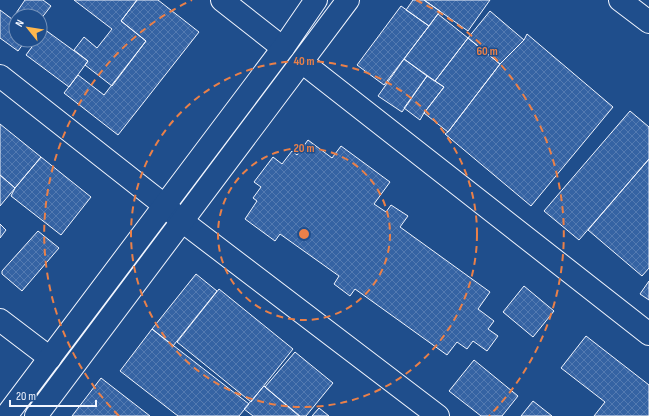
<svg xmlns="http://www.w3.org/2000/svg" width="649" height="416" viewBox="0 0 649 416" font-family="'Sofia Sans Condensed',sans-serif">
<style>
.building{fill:url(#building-cross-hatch);stroke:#f2f6ff}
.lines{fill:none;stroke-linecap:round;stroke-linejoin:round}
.minor-casing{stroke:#f2f6ff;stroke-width:24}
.tertiary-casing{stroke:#f2f6ff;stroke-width:24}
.minor{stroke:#1f4e8c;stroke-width:22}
.tertiary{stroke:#1f4e8c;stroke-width:22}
.ring{fill:none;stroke:#ea8049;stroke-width:2;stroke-dasharray:7 5}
.centre{fill:#ea8049;stroke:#1f4e8c;stroke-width:2}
.ring-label{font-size:12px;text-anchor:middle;font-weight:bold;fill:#ea8049;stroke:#1f4e8c;stroke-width:3;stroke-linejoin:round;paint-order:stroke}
</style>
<defs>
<pattern id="building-cross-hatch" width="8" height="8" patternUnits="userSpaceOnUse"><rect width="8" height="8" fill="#3563a3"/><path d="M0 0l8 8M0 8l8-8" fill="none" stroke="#537ab1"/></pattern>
</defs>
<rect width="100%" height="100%" fill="#1f4e8c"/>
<path class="building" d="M25,0H43L51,6L40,20V16H16V40H26L18,51L0,38V10L12,19Z
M74,0H137L121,21L146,41L112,86L85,65L88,61L74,50L84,37L97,48L112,29Z
M137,0H158L199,32L118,135L64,93L78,75L104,95L146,41L121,21Z
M413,0H424L440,11L429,26L406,10Z
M424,0H490L468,31Z
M401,6L429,26L384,85L357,65Z
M490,11L524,40L500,64L468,38Z
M438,14L468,38L435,81L404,59Z
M44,29L88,61L69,87L26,55L37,40H40V35Z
M527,34L613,107L531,206L445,134L448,132L500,64L524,40Z
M468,38L500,64L448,132L424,113L444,87L435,81Z
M404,59L427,76L402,112L378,96Z
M427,76L444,87L424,113L420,120L404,108Z
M630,111L649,127V159L579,240L544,211Z
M0,124L41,157L15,188L0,175Z
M308,140L332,158L341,146L390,182L374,204L386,212L391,205L408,216L400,227L490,292L478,309L494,321L488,329L498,336L487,351L473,341L467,349L457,342L447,355L355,289L350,296L334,284L339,276L280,234L275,241L245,219L257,201L253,198L261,187L254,182L273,157L282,164L292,151L297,155Z
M41,157L91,197L61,235L11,196L15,188Z
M649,159V268L642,276L588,230Z
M0,175L15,188L0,206Z
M0,224L6,230L0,238Z
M38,231L59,248L22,291L2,274V271Z
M196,274L217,291L173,346L152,329Z
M649,281V300L640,294Z
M524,286L554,311L533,337L503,312Z
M219,289L293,349L251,402L177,342Z
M152,329L249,404L239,416H178L120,371Z
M586,336L649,385V416H594L605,402L561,368Z
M295,352L333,383L306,416H299L265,387Z
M474,360L518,396L502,416H481L449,391Z
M101,378L150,416H72Z
M264,386L265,387L300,416H253L244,409Z
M533,401L552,416H521Z
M319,408L329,416H312Z"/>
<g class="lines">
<defs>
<path id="minor" d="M222,0L283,48
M620,0L649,22
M302,62L649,334
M0,76L164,205L182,221L438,416
M0,320L50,358"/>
<path id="tertiary" d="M6,416L283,48L316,0
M36,416L348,0"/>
</defs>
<use href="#minor" class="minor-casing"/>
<use href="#tertiary" class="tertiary-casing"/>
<use href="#minor" class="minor"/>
<use href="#tertiary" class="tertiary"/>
</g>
<g class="ring">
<circle cx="304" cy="234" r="86"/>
<circle cx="304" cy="234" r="173"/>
<path d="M119 416A259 259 0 0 1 192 0M416 0A259 259 0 0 1 489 416"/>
</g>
<circle cx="304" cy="234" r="6" class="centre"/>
<g class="ring-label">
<text x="487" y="55">60 m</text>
<text x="304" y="65">40 m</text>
<text x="304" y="152">20 m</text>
</g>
<g transform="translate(28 28) rotate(300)"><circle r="19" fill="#1f4e8c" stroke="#7391ba"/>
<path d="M0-3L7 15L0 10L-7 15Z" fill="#ffb74d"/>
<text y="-6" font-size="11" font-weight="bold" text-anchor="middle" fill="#f2f6ff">N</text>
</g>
<path d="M10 400v6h86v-6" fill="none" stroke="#f2f6ff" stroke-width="2"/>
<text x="16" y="400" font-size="12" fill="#f2f6ff" stroke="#1f4e8c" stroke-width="3" paint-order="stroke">20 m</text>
</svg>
